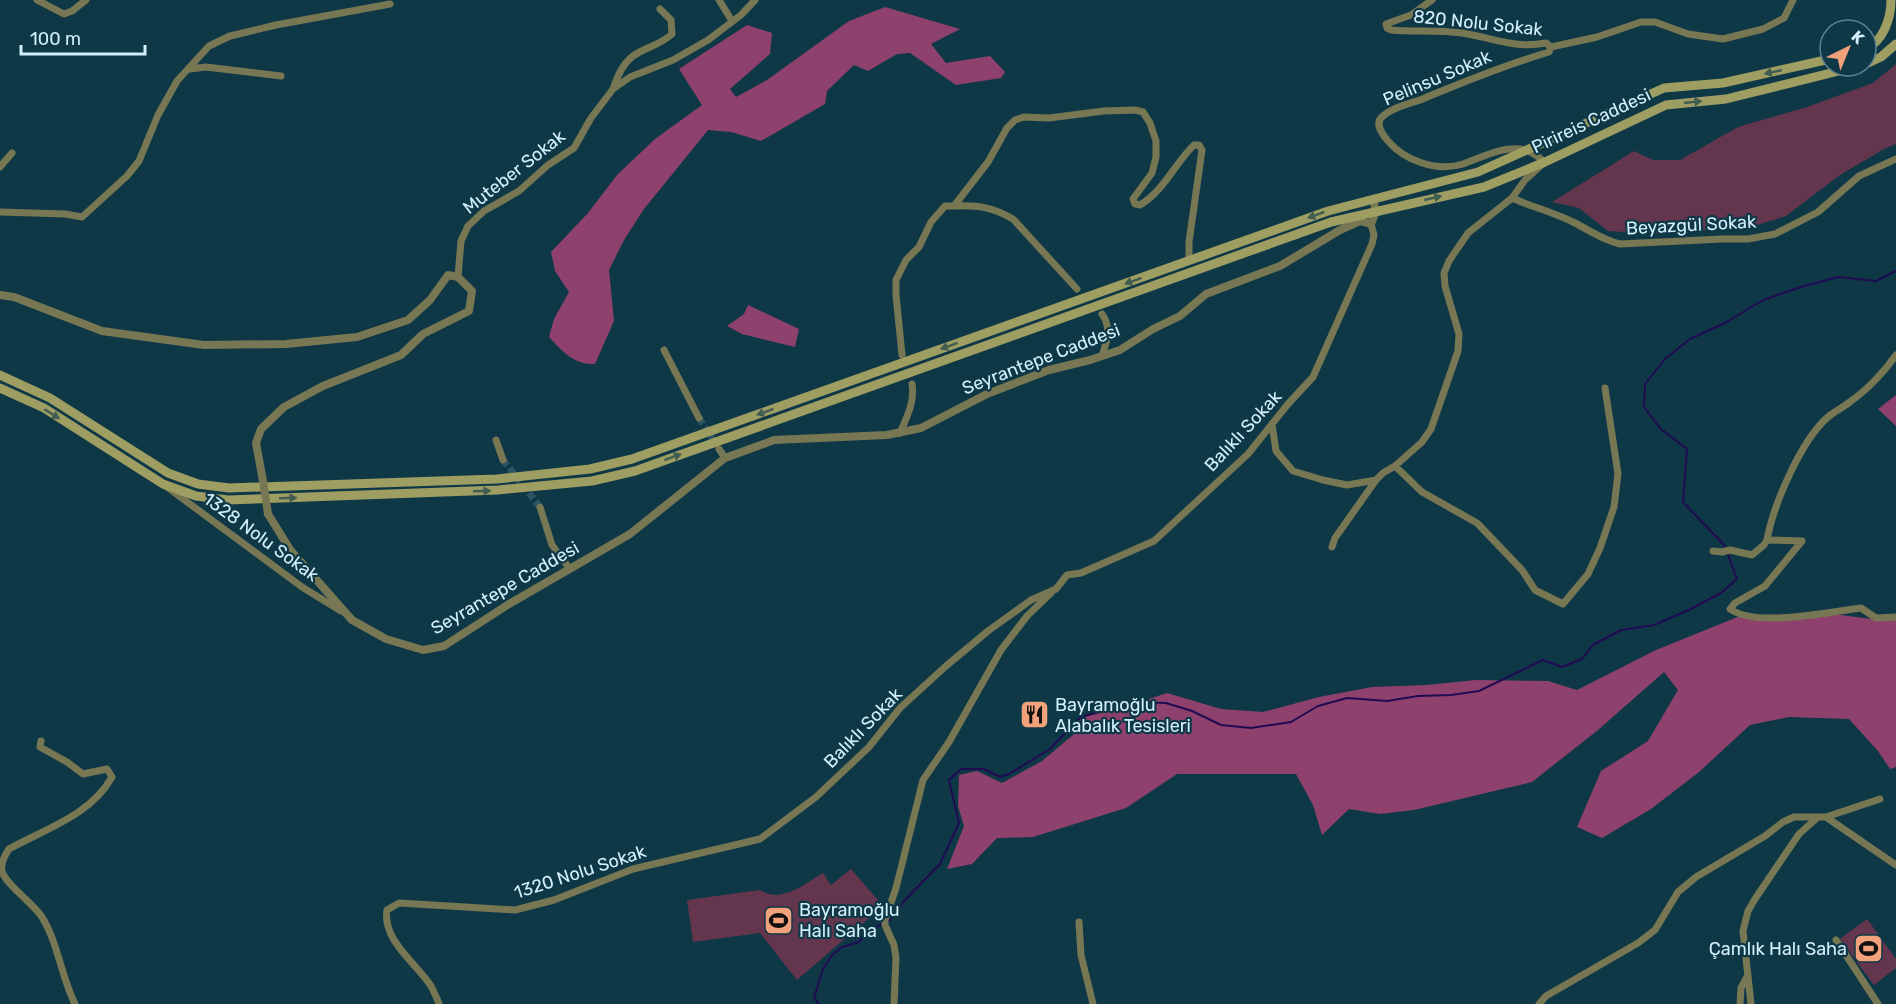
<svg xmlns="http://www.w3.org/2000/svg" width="1896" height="1004" viewBox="0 0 1896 1004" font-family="Rubik,sans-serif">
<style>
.green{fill:#63364e}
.forest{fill:#8e416d}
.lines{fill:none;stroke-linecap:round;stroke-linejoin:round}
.stream{stroke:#200b53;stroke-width:2}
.minor-tunnel{stroke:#2c5362;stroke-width:7;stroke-dasharray:7 3.5;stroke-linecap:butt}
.minor{stroke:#787753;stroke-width:7}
.tertiary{stroke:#787753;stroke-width:8}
.secondary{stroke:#9f9e62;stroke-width:9}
.tertiary-bridge{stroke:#787753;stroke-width:8}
.oneway{fill:#415c50}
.labels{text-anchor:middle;stroke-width:4.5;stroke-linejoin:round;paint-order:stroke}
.street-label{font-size:18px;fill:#d3effc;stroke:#0f3847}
.poi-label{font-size:18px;fill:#d3effc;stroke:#0f3847;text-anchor:start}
</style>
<rect width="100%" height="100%" fill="#0f3847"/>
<path class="green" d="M1896,64V144L1884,149L1840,175L1786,216L1754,226L1655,234L1608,231L1579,208L1552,202L1634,151L1653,160H1680L1738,127L1807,107L1873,83Z
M851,869L883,906L797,980L760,933L693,942L687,900L760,890C780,904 805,884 823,873L831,885Z
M1867,919L1896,959V968L1874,985L1840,939Z"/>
<path class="forest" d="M885,7L960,29L931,44L946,63L990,56L1005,72L1001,78L956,85L910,53L897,54L868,71L854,65L827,91L825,104L761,141L731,132L708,130L644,209L624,240L609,270L614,321L595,364C574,365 562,351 549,337L554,319L569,292L555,271L551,252L588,213L617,175L655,139L702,105L679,69L747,25L772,33L770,54L730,89L736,97L767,80L849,21Z
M748,305L799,329L795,347L742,334L727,326L744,314Z
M1896,395V426L1878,409Z
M1826,613L1879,620L1896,619V767L1890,769L1878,751L1849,719L1789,717L1750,725L1699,772L1651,809L1602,838L1577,827L1601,771L1648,741L1678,690L1664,672L1598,730L1532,782L1414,810L1380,814L1349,809L1322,835L1313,805L1296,774H1177L1126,808L1033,837L997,838L972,864L947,869L964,826L958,806L959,775L977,771L1002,783L1042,761L1073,735L1080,716L1124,707L1167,693L1221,709L1263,712L1319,697L1372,687L1427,685L1476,680L1548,681L1577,690L1656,650L1740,616Z"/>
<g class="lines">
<path class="stream" d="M819,1004L814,998L823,969L832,955L842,947L859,942L868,931L890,920L905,900L940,864L959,823L949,780L961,769H984L1000,777L1009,774L1050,749L1081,717L1136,702L1166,703L1192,711L1221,725L1251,728L1291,722L1318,706L1347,698L1387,701L1418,696L1451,695L1479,691L1543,660L1562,667L1582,659L1593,645L1621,630L1654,625L1689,610L1721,593L1737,579L1725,546L1683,502L1687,449L1661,429L1644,407L1645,384L1665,359L1690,339L1725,323L1763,300L1801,287L1838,277L1876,281L1896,271"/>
<path class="minor-tunnel" d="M699,418L717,446
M503,460L540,507"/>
<path class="minor" d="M37,0L64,14L72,11L86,0
M719,0L732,21
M1432,0L1411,15L1386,24L1387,28L1391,30C1415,32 1438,30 1462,33C1494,38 1513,49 1546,43L1551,47
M1551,47L1597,37L1641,22H1655L1688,34L1723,39L1763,29L1784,18L1793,0
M190,69L206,67L281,76
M613,89C618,75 624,60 638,53C650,46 661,44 672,34L671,20L660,9
M0,167L12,153
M1512,198C1532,207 1553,212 1573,222C1589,230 1602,240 1620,244L1722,239H1748L1775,234L1818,212L1859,176L1896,159
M0,212L65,214L82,217L127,176L139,161L158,115L177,81L209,46L230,36L276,25L390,4
M458,277L461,241L468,226L484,211L519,191L548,165L574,148L591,118L613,89L630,77L673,60L708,40L741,15L755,0
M1077,289L1013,219C992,207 978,205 954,206L988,162L1007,128L1015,120L1024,117L1049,118L1104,111L1135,110L1143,112L1150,123L1156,141V157L1152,173L1133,199L1135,204L1140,205C1164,191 1175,163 1194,145H1199L1202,150L1189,242V260
M664,350L699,418
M902,355L896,295V280L906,260L919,247L931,222L945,206H954
M1896,355C1885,371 1867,390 1851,401C1844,407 1835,411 1828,417C1801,440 1773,506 1767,540L1802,541L1765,586L1735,603L1730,609C1757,628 1828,612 1861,608L1876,618L1896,617
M1102,356C1107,341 1112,328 1102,314
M1272,424L1276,451L1293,471L1323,480L1347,485L1376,480
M900,433C907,417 915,401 912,384
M496,440L503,460
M719,449L725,458
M1395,466L1422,492L1477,523L1522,570L1535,590L1563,604L1588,574L1600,548L1614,507L1618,474L1605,388
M167,487L302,587L341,611
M540,507L552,545L570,569
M1332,547L1335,538L1376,480L1383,473L1395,466L1422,442L1431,429L1458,351L1459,334L1445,286L1444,273L1449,261L1468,233L1512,198L1525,180L1545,162C1539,158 1532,151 1525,150C1504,145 1483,157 1463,164C1437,172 1405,161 1388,141C1383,135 1374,124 1382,117C1391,108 1408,104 1420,100C1463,82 1505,65 1549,52L1551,47
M1713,551L1722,552L1730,550L1752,555L1764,545L1767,540
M41,741L40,747L67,762L83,774L107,769L112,777C91,815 45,829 9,849C5,855 0,863 2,871C5,884 33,903 42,917C58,943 61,976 75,1004
M1826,817L1896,865
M1079,922L1081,955L1093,1004
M1836,940L1878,1004
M439,1004C437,998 434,992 431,986C416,963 382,940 387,910L399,903L515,910L554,900L633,869L760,839L816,797L869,747L900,708L946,666L988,631L1031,600L1056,589L1067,575L1081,573L1154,541L1248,454L1288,404L1313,377L1372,244L1374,235L1371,224
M894,1004L896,958L894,945L885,925V920L896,888L923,780L949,742L1001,650L1027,616L1051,593
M1539,1004L1546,996L1638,943L1655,930L1678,892L1696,877L1765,836L1783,822L1794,817H1826L1880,799
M1740,1004L1741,988L1748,975
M1751,1004L1743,931L1748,911L1755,899L1799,834L1818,817"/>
<path class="tertiary" d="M0,295L14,297L102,331L204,345L286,344L357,337L408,320L430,300L448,275L458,277L472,291L469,311L423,334L401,355L323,386L284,407L261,429L256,443L263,481
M268,514L291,551L352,620L386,639L423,650L444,646L509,604L630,534L725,458L774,440L887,435L921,428L987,394L1049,370L1090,360L1120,350L1153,329L1180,316L1206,294L1280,266L1340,230L1360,221L1371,224L1376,211L1373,200"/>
<path class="secondary" d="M1866,49C1883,41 1891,19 1891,0
M1866,64L1881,57L1896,44
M0,375L50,398L168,473L198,484L229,488L497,479L590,469L632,459L1328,211L1478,172L1664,88L1723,83L1830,59
M0,388L44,408L163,484L196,496L228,500L498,490L592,481L635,471L1331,222L1484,187L1545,162L1666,105L1726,99L1859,66"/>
<path class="tertiary-bridge" d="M263,481L268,514"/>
</g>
<defs><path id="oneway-solid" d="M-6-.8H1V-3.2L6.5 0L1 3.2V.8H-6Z" transform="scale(1.5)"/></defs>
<g class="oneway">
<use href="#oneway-solid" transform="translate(1773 72) rotate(168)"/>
<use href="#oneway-solid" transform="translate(1693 102) rotate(-6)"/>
<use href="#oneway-solid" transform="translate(1433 198) rotate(-13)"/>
<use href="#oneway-solid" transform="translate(1316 215) rotate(160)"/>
<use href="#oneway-solid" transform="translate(1133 281) rotate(160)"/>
<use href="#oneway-solid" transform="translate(949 346) rotate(160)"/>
<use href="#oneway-solid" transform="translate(765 412) rotate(160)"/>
<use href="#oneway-solid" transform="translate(52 414) rotate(32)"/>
<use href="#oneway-solid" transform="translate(673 457) rotate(-20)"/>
<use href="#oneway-solid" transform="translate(482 491) rotate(-2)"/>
<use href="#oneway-solid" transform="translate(288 498) rotate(-2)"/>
</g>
<defs>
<symbol id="restaurant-square" viewBox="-11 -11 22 22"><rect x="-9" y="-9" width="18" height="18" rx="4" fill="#f1a27b" stroke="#0f3847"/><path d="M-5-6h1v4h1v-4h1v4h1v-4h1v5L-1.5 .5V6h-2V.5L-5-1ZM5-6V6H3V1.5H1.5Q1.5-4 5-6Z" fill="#111"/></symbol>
<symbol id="stadium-square" viewBox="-11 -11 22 22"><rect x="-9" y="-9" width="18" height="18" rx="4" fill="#f1a27b" stroke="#0f3847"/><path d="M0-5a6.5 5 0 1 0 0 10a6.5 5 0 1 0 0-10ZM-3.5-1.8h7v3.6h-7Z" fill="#111"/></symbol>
</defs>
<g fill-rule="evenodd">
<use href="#restaurant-square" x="1018" y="698" width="33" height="33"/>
<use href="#stadium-square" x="762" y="904" width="33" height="33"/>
<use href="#stadium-square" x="1852" y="932" width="33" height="33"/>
</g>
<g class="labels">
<g class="street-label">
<text transform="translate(1478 23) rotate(6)" y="6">820 Nolu Sokak</text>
<text transform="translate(1437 78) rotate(-23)" y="6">Pelinsu Sokak</text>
<text transform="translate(1591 121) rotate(-25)" y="6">Pirireis Caddesi</text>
<text transform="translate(514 172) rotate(-38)" y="6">Muteber Sokak</text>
<text transform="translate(1691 225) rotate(-3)" y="6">Beyazgül Sokak</text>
<text transform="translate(1041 359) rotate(-21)" y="6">Seyrantepe Caddesi</text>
<text transform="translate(1243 431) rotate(-47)" y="6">Balıklı Sokak</text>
<text transform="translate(261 537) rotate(36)" y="6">1328 Nolu Sokak</text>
<text transform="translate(505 588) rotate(-30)" y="6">Seyrantepe Caddesi</text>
<text transform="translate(863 728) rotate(-46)" y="6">Balıklı Sokak</text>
<text transform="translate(580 872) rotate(-18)" y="6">1320 Nolu Sokak</text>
</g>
<g class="poi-label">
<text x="1055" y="711">Bayramoğlu<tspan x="1055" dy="21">Alabalık Tesisleri</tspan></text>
<text x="799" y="916">Bayramoğlu<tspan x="799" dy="21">Halı Saha</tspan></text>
<text x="1847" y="955" text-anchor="end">Çamlık Halı Saha</text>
</g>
</g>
<g transform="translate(1848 48) rotate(43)"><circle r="28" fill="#0f3847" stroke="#5d818f" stroke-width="1.5"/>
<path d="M0-4.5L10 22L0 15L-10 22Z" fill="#f1a27b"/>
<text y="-9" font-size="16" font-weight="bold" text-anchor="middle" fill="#d3effc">K</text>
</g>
<path d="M21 45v9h124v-9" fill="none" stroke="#d3effc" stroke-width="3"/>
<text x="30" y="45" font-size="18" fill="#d3effc" stroke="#0f3847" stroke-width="4.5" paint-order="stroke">100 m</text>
</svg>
